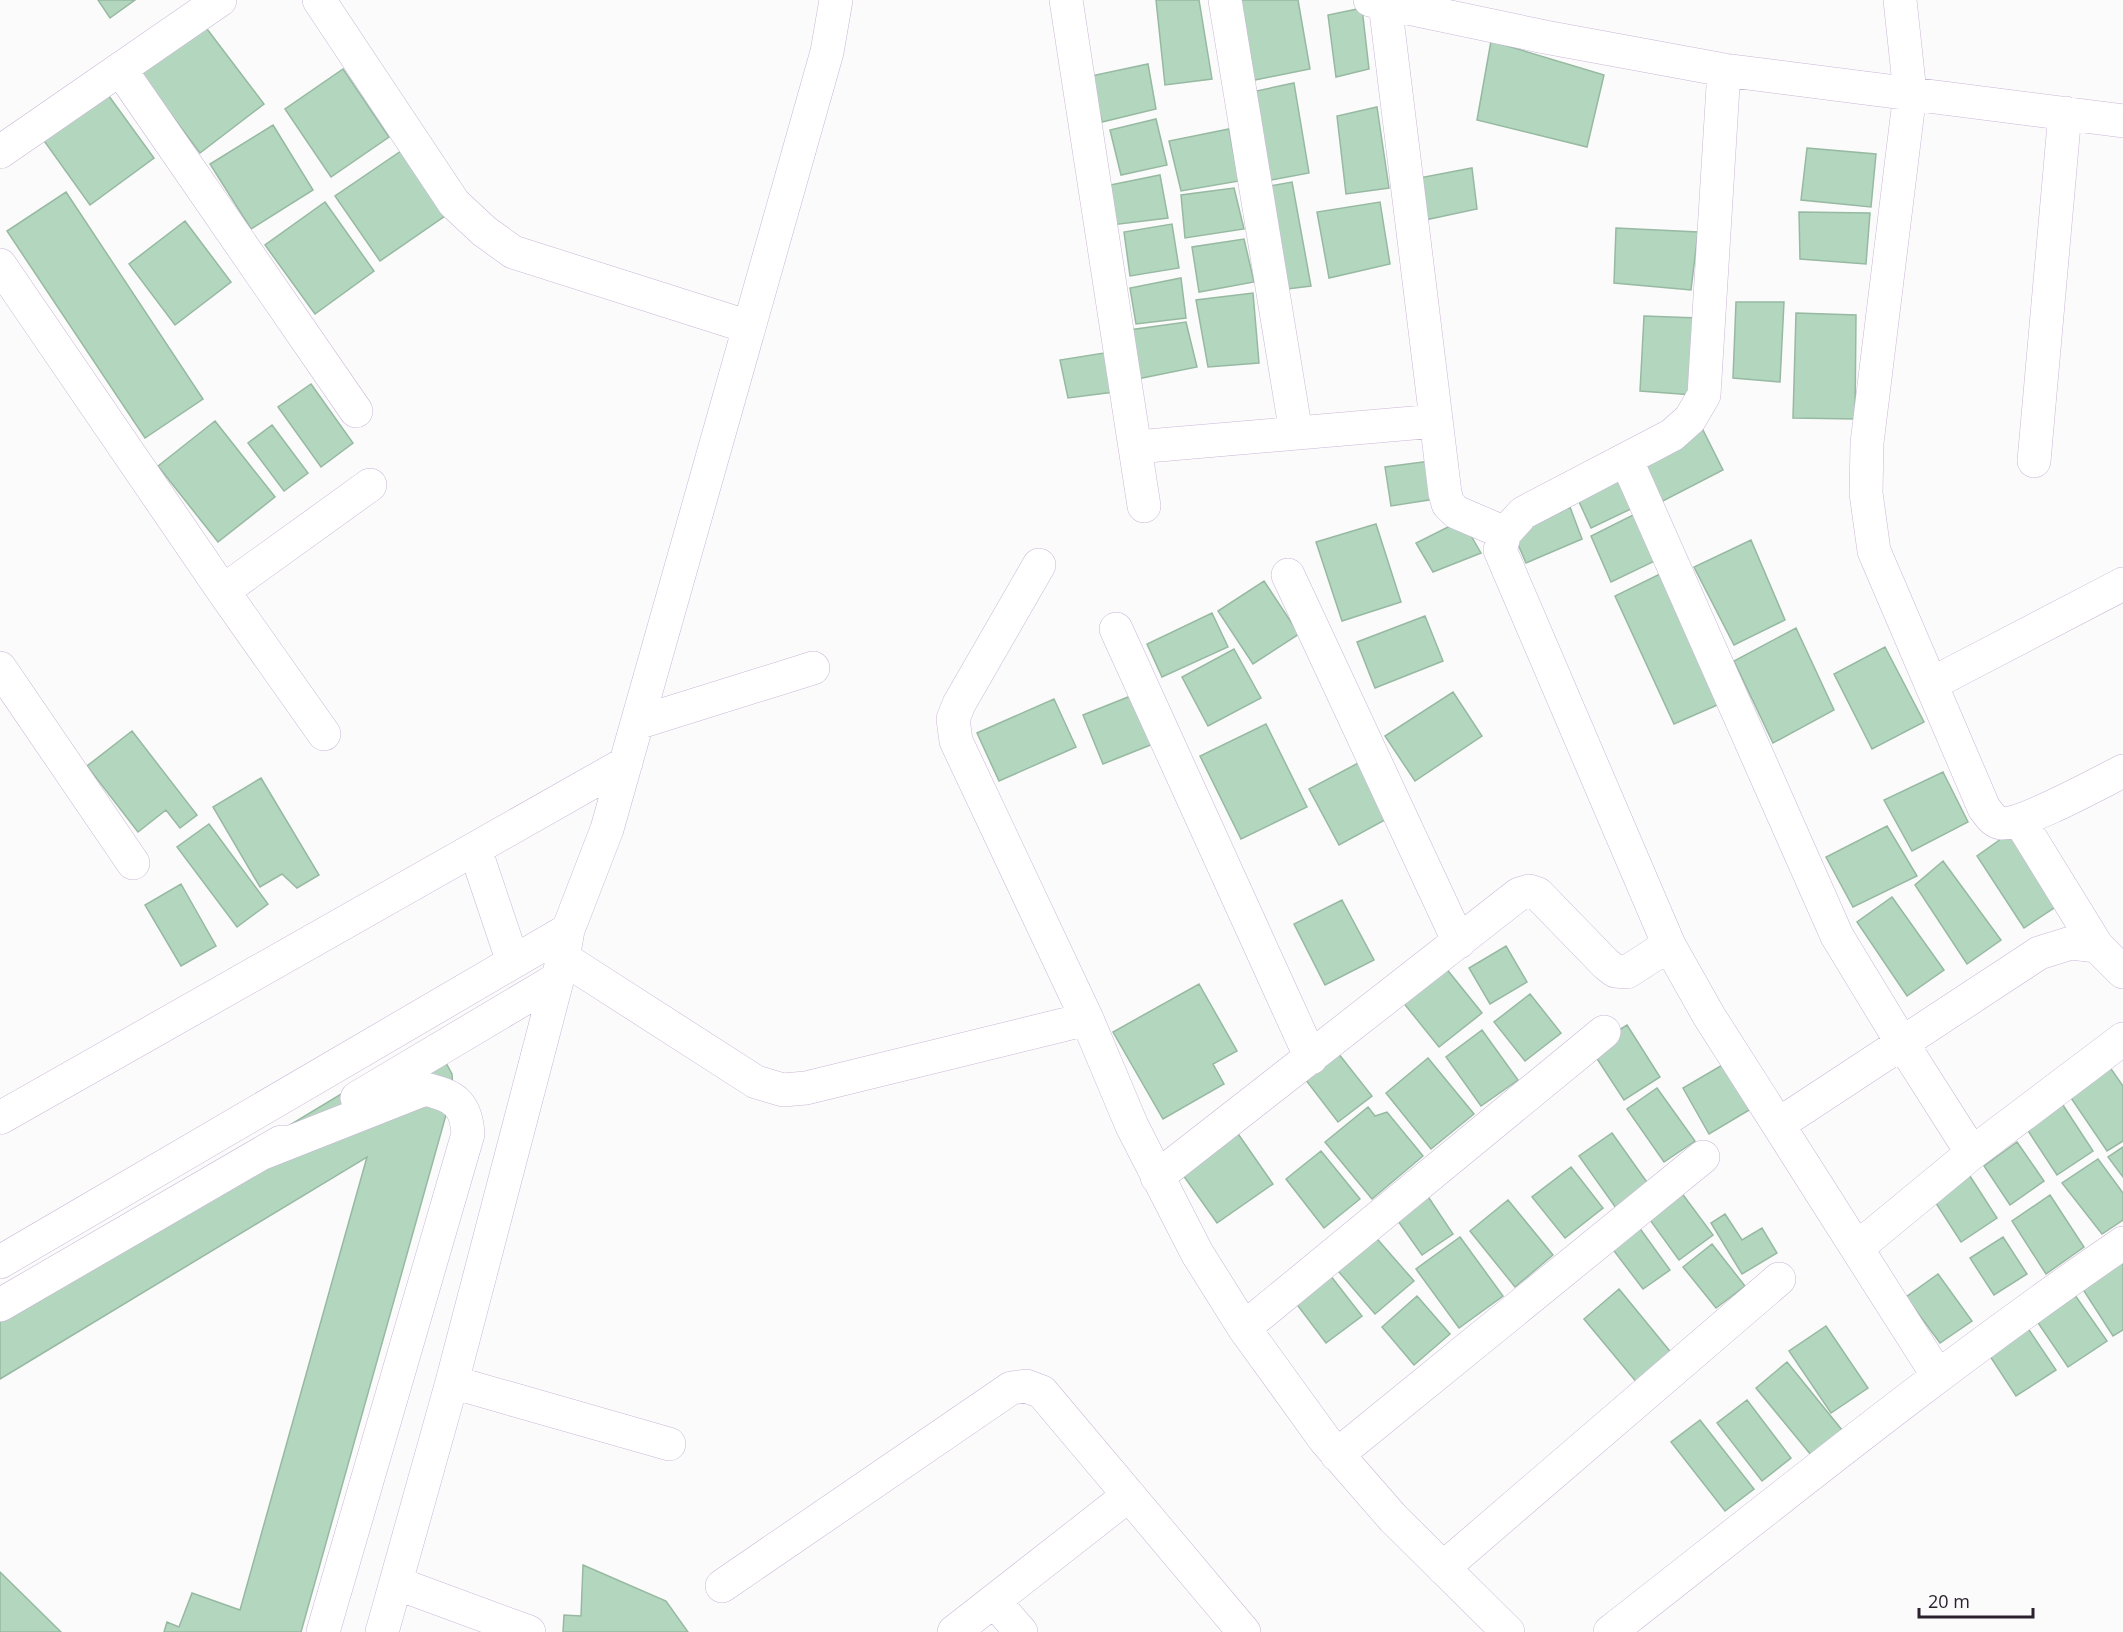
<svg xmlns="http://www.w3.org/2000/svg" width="2123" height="1632" viewBox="0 0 2123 1632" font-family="'Open Sans',sans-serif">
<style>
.building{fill:#b3d6be;stroke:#97b9a2;stroke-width:1.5}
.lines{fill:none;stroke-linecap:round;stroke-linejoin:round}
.minor-casing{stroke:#cab7d7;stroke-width:34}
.minor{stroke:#fff;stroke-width:33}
</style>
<rect width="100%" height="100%" fill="#fbfbfb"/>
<path class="building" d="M98,0H135L110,18Z
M1156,0H1199L1212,79L1165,85Z
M1237,0H1298L1310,69L1250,81Z
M1362,8L1369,69L1336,77L1328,15Z
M204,25L264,104L200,153L140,73Z
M1491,41L1604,75L1587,147L1477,120Z
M1148,64L1156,109L1102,122L1091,76Z
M343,69L389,137L331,177L285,109Z
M1294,83L1309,173L1266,181L1247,93Z
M106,92L154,158L90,205L42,138Z
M1377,107L1389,188L1346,194L1337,116Z
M1156,119L1167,165L1121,175L1110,130Z
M273,125L313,190L251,229L210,164Z
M1229,129L1239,181L1181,191L1169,141Z
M1807,148L1876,154L1871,207L1801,200Z
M401,151L445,216L380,261L335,196Z
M1472,168L1477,209L1425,220L1419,178Z
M1160,175L1168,218L1111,225L1105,186Z
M1292,182L1311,286L1279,290L1265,187Z
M1234,188L1244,229L1185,238L1181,195Z
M66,192L203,399L145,438L7,231Z
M325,202L374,271L315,314L265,245Z
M1380,202L1390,264L1329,278L1317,212Z
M1799,212L1870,213L1866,264L1800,259Z
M185,221L231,282L175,325L129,264Z
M1172,224L1179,268L1130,276L1124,232Z
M1616,228L1698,232L1691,290L1614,283Z
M1244,239L1254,282L1199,292L1192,247Z
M1181,278L1186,318L1136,324L1130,288Z
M1253,293L1259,363L1208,367L1196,300Z
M1736,302H1784L1780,382L1733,378Z
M1796,313L1856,315L1855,419L1793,418Z
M1644,316L1698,318L1693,395L1640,391Z
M1186,322L1197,367L1137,379L1129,330Z
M1110,352L1114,392L1068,398L1060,360Z
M311,384L353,443L321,467L278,407Z
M215,421L275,497L218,542L158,466Z
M1700,424L1723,470L1661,502L1643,456Z
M272,425L308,473L284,491L248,443Z
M1430,461L1435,499L1391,506L1385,467Z
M1621,468L1637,506L1591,528L1575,493Z
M1570,507L1582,539L1526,563L1514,535Z
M1641,511L1661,558L1611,582L1591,536Z
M1462,520L1481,553L1433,572L1416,543Z
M1376,524L1401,602L1342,621L1316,542Z
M1751,540L1785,620L1734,645L1694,567Z
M1666,571L1724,702L1674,724L1615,596Z
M1264,581L1299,634L1253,664L1218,611Z
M1212,613L1228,647L1162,677L1147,644Z
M1425,616L1443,661L1375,688L1357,642Z
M1796,628L1834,710L1773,743L1734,661Z
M1885,647L1924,722L1872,749L1834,674Z
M1234,649L1261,698L1208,726L1182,677Z
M1453,692L1482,736L1415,781L1385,736Z
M1133,695L1153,744L1103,764L1083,715Z
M1054,699L1076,747L999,781L977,733Z
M1266,724L1307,807L1241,839L1200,756Z
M132,731L197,815L180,828L166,810L138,832L87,766Z
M1364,760L1394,815L1339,845L1309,789Z
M1943,772L1968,822L1912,851L1884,800Z
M261,778L319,875L297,888L282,874L260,887L213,807Z
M209,824L268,904L237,927L177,847Z
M1887,826L1917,876L1853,907L1826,857Z
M2015,829L2063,902L2024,928L1977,856Z
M1943,861L2001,940L1967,964L1915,885Z
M181,884L216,946L181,966L145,905Z
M1892,897L1944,970L1907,996L1857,922Z
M1342,900L1374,960L1325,985L1294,924Z
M1506,946L1527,982L1490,1004L1469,968Z
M1441,962L1482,1013L1439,1047L1398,996Z
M1199,984L1237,1051L1213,1064L1224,1084L1163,1119L1113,1032Z
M1530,994L1561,1033L1525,1061L1494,1022Z
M1627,1025L1660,1077L1624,1100L1590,1048Z
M1482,1030L1518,1080L1481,1106L1446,1057Z
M414,1050L445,1061L452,1074L453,1090L301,1632H164L167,1622L179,1627L192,1593L240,1610L367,1157L0,1379V1300Z
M1338,1053L1372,1096L1338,1122L1305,1079Z
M1428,1058L1474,1114L1431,1149L1386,1093Z
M1724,1064L1751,1109L1709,1134L1683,1088Z
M2109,1066L2123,1086V1141L2107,1151L2069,1095Z
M1657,1088L1695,1141L1664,1162L1627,1109Z
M2059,1099L2093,1151L2057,1175L2023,1123Z
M1368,1107L1375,1116L1387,1112L1423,1156L1372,1199L1325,1142Z
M1234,1128L1273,1184L1217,1223L1178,1168Z
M1612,1133L1649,1185L1616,1208L1579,1156Z
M2017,1142L2044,1181L2010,1205L1984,1166Z
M2123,1147V1177L2108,1157Z
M1321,1151L1360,1199L1324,1228L1286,1179Z
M2098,1159L2123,1193V1220L2102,1234L2062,1183Z
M1571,1167L1603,1208L1565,1238L1532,1197Z
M1968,1173L1997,1218L1961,1242L1932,1197Z
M1678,1188L1713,1235L1679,1260L1645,1213Z
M1425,1192L1453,1234L1422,1255L1393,1214Z
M2050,1195L2084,1247L2046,1274L2012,1221Z
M1508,1200L1553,1255L1515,1287L1470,1231Z
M1725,1214L1742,1240L1762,1228L1777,1253L1742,1274L1711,1223Z
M1636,1223L1670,1270L1643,1289L1608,1243Z
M1372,1233L1414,1281L1375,1314L1333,1265Z
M1460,1237L1503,1296L1459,1328L1416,1269Z
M2003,1237L2027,1274L1994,1295L1970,1258Z
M1712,1244L1745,1286L1716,1308L1683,1267Z
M2123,1258V1330L2113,1336L2077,1280Z
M1938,1274L1972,1321L1940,1343L1906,1297Z
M1330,1275L1362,1316L1326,1343L1295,1302Z
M2070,1288L2107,1341L2068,1367L2032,1314Z
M1619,1289L1673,1355L1638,1384L1584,1319Z
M1417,1296L1450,1334L1414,1365L1382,1327Z
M2023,1321L2056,1370L2016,1396L1984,1347Z
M1826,1326L1868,1388L1831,1413L1789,1351Z
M1787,1362L1842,1430L1811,1455L1756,1388Z
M1747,1400L1791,1458L1762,1481L1717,1423Z
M1700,1420L1754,1489L1725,1511L1671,1442Z
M583,1565L666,1601L688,1632H563L564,1615L581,1616Z
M0,1572L61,1632H0Z"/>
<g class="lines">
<defs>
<path id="minor" d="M319,0L454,203L484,231L513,252L749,327
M1066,0L1144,506
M1225,0L1296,433
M1370,0L1545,37L1724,70L2123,121
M1900,0L1910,93L1867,443L1866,493L1874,551L1984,808C1989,814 1993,822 2001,823C2021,826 2101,782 2123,771
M1385,3L1445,493L1448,504L1456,512L1505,533
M120,69L356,411
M1724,70L1704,395L1690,419L1672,435L1523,513L1505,533L1500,550L1669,945L1709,1016L1938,1376
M0,152L220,0
M0,265L223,591L324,734
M1136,447L1436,421
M1626,459L1837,936L1902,1043L1972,1153
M2034,461L2065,113
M1039,565L959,704L953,719L956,741L1087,1019L1132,1126L1197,1253L1244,1328L1325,1440L1393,1518L1508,1632
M1288,575L1459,942
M223,591L370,485
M1116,629L1311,1058
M0,668L133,863
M1931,684L2123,584
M637,723L813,668
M2020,821L2097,946
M475,849L513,962
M563,958L756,1082L783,1090L806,1088L1087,1019
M357,1098L557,979
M0,1118L626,763
M1779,1124L2039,953L2071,943L2097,946L2123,972
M263,1153L425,1089C454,1096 466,1103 468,1134L323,1632
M1157,1177L1519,894L1529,891L1538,894L1606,964L1615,971L1627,972L1669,945
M1857,1248L1972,1153L2123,1039
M0,1262L568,930
M0,1305L281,1142
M1244,1328L1604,1032
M452,1382L669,1444
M1337,1455L1703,1157
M1443,1568L1779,1279
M396,1583L529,1632
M722,1586L1011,1388L1026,1386L1042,1392L1244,1632
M994,1601L1021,1632
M382,1632L452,1382L563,958L568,930L607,829L827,52L836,0
M954,1632L1129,1495
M1610,1632C1779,1500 1946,1364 2123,1243"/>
</defs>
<use href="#minor" class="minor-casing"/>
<use href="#minor" class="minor"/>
</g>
<path d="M1919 1608v9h114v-9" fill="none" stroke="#2a222e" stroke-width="3"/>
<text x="1928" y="1608" font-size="18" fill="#2a222e" stroke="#fbfbfb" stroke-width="4.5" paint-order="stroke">20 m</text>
</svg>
